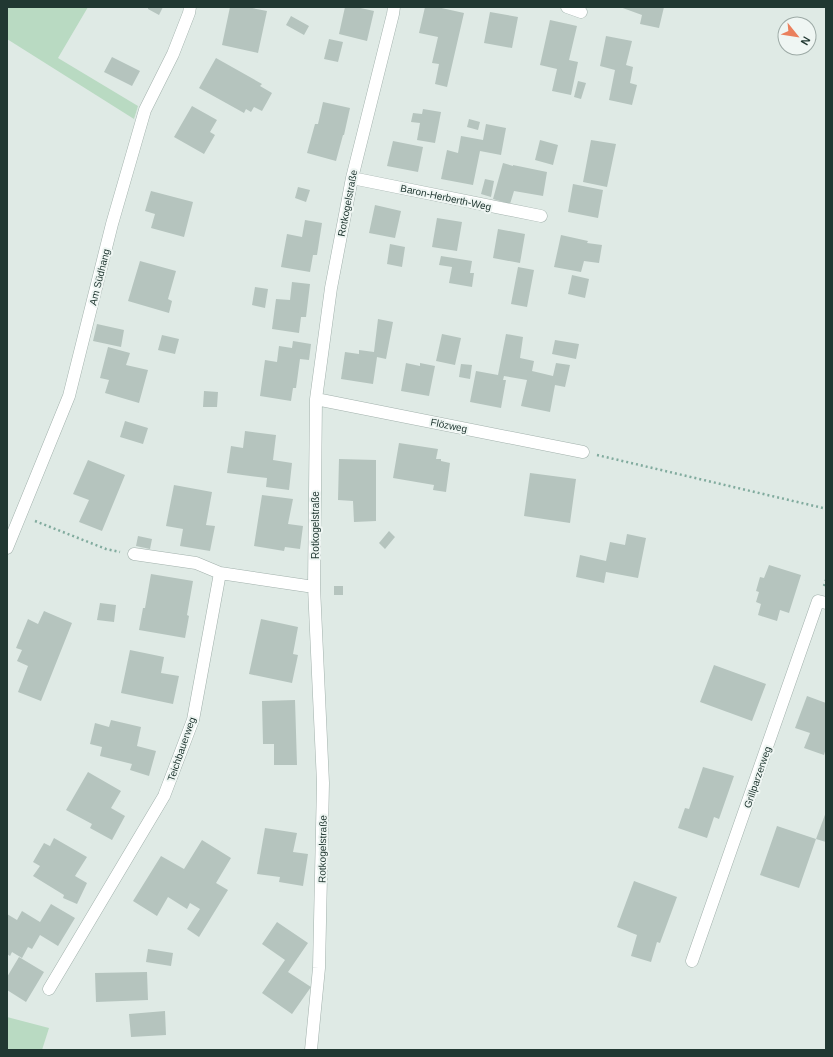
<svg xmlns="http://www.w3.org/2000/svg" width="833" height="1057" viewBox="0 0 833 1057" font-family="Arial,sans-serif">
<style>
.green{fill:#b9dac2}
.building{fill:#b5c4be}
.lines{fill:none;stroke-linecap:round;stroke-linejoin:round}
.minor-casing{stroke:#a2b1ac;stroke-width:13}
.path{stroke:#81ab9e;stroke-width:2.5;stroke-dasharray:2 3;stroke-linecap:butt}
.minor{stroke:#fff;stroke-width:12}
.labels{text-anchor:middle;stroke-width:4;stroke-linejoin:round;paint-order:stroke}
.street-label{font-size:10px;fill:#213832;stroke:#eff6f3}
</style>
<rect width="100%" height="100%" fill="#dfeae5"/>
<path class="green" d="M7,7H88L58,58L138,106L134,119L7,39Z
M7,1017L49,1028L42,1050H7Z"/>
<path class="building" d="M148,7H163L159,15L148,9Z
M230,7H247L267,11L258,53L222,45Z
M345,7H356L374,11L367,41L339,34Z
M425,7H437L464,13L447,87L435,84L439,64L432,63L438,37L419,33Z
M620,7H664L659,28L640,24L642,15Z
M490,12L518,17L512,48L484,43Z
M291,16L309,26L304,35L286,25Z
M550,20L577,26L569,60L578,62L571,95L552,91L557,69L540,65Z
M606,36L632,41L626,65L633,67L630,83L637,85L632,105L609,100L615,70L600,66Z
M329,39L343,42L338,62L324,59Z
M112,57L140,71L132,86L104,72Z
M216,58L262,84L260,86L272,93L262,111L254,107L251,112L246,109L244,113L199,88Z
M578,81L586,83L581,99L574,97Z
M323,102L350,108L344,135H343L336,161L307,153L315,124H318Z
M192,106L217,120L210,132L215,135L204,154L174,137Z
M423,109L441,112L435,143L417,140L420,123L411,122L413,113L422,114Z
M469,119L480,122L478,130L467,127Z
M486,124L506,128L501,155L480,151L473,185L441,179L447,150L458,153L461,136L483,140Z
M540,140L558,145L553,165L535,160Z
M591,140L616,144L607,187L583,182Z
M393,141L423,147L418,172L387,166Z
M503,163L513,166V165L547,172L543,196L514,191L510,204L493,199Z
M485,179L494,181L491,197L481,194Z
M573,184L603,190L598,218L568,212Z
M298,187L310,190L306,202L295,198Z
M151,191L193,202L184,237L151,228L155,214L145,211Z
M375,205L401,211L395,238L369,233Z
M437,218L462,222L457,251L432,247Z
M305,220L322,223L317,255H313L310,272L281,267L287,234L302,237Z
M498,229L525,234L520,263L493,258Z
M561,235L588,241L587,243L602,245L599,263L584,261L581,272L554,267Z
M390,244L405,247L402,267L387,264Z
M441,256L472,261L470,273H474L472,287L449,283L452,267L439,265Z
M140,261L176,271L168,299L172,301L169,313L128,301Z
M518,267L534,270L527,307L511,304Z
M572,275L589,279L585,298L568,294Z
M292,282L310,284L306,317H301L299,333L272,329L276,299L290,300Z
M255,287L268,289L265,308L252,305Z
M378,319L393,322L386,359L377,357L373,384L341,379L345,352L359,354V350L374,352Z
M97,324L124,330L121,347L93,341Z
M442,334L461,338L455,365L436,361Z
M506,334L523,337L520,358L534,361L532,371L553,376L556,363L570,365L565,387L555,385L550,412L521,406L527,380L504,376L503,380H506L501,408L470,402L476,371L498,375Z
M162,335L179,339L175,354L158,350Z
M555,340L579,344L576,359L552,354Z
M293,341L311,344L309,360L300,359L296,388H293L291,401L260,396L265,360L277,362L279,346L292,348Z
M108,347L130,353L126,365L148,370L139,403L105,393L109,380L100,378Z
M406,363L420,366V363L435,366L429,396L401,391Z
M461,364L472,365L470,379L459,377Z
M204,391L218,392L217,407H203Z
M125,421L148,428L143,444L120,437Z
M245,431L276,435L273,460L292,463L289,490L266,487L267,478L227,473L231,446L243,448Z
M399,443L438,449L436,459H441V461L450,463L446,492L433,490L434,485L393,478Z
M339,459L376,460V521L354,522L353,501L338,500Z
M88,460L125,475L102,531L79,522L89,500L73,494Z
M530,473L576,479L570,523L524,516Z
M174,485L212,492L206,525L215,526L210,551L180,546L183,529L166,526Z
M262,495L293,499L288,524L303,526L300,549L285,547L284,551L254,546Z
M389,531L395,537L385,549L379,543Z
M627,534L646,538L638,578L606,572L604,583L576,577L580,555L606,561L610,542L625,545Z
M138,536L152,539L150,549L136,546Z
M769,565L801,575L789,613L780,610L777,621L758,615L761,604L756,602L759,592L756,591L760,577L764,578Z
M151,574L193,581L187,615L189,616L185,638L139,630L143,608H145Z
M334,586H343V595H334Z
M100,603L116,605L114,622L97,620Z
M44,611L72,623L41,701L18,692L28,666L17,661L22,650L16,648L28,619L38,624Z
M261,619L298,627L293,654L298,655L292,683L249,674Z
M130,650L164,657L161,673L179,676L173,704L121,693Z
M714,665L766,684L752,721L700,702Z
M807,696L826,703V748L824,755L804,748L810,733L795,728Z
M295,700L297,765H274V744H263L262,701Z
M111,720L141,727L137,746L156,751L149,776L130,770L132,764L100,756L102,747L90,744L95,723L109,727Z
M703,767L734,776L719,819L714,817L707,838L678,828L685,808L689,809Z
M88,772L121,791L111,808L125,816L112,840L90,828L92,824L66,810Z
M826,812V842L816,839Z
M777,826L816,839L799,888L760,875Z
M265,828L297,833L293,852L308,854L303,886L279,882L280,877L257,874Z
M54,838L87,857L75,876L87,883L77,904L63,898L64,895L33,876L40,866L33,862L44,843L50,846Z
M202,840L231,858L216,883L228,890L199,937L187,929L200,909L190,903L187,909L168,897L157,916L133,901L161,856L184,869Z
M634,881L677,897L660,943L657,942L651,962L631,956L637,935L617,927Z
M51,904L75,918L58,946L40,935L32,949L28,947L22,958L12,952L10,956L7,954V914L17,920L22,911L40,922Z
M277,922L308,943L288,972L311,987L292,1014L262,993L285,960L262,944Z
M148,949L173,953L171,966L146,962Z
M19,957L44,972L26,1002L7,990V977Z
M147,972L148,1000L96,1002L95,973Z
M165,1011L166,1035L131,1037L129,1014Z"/>
<g class="lines">
<defs>
<path id="minor" d="M567,7L581,12
M352,178L541,216
M316,399L583,452
M7,548L69,396L112,224L145,110L173,54L189,13L190,7
M134,554L196,563L220,573
M692,961L818,601L826,603
M49,989L164,796L193,720L220,573L314,587
M311,1050L319,968L323,783L314,587L316,399L331,288L352,178L393,14L394,7"/>
</defs>
<use href="#minor" class="minor-casing"/>
<path class="path" d="M597,455L823,508L826,509
M35,521L106,549L120,552
M824,586L826,580"/>
<use href="#minor" class="minor"/>
</g>
<g class="labels">
<g class="street-label">
<text transform="translate(446 197) rotate(12)" y="4">Baron-Herberth-Weg</text>
<text transform="translate(347 203) rotate(-79)" y="4">Rotkogelstraße</text>
<text transform="translate(99 277) rotate(-76)" y="4">Am Südhang</text>
<text transform="translate(449 425) rotate(11)" y="4">Flözweg</text>
<text transform="translate(315 525) rotate(-90)" y="4">Rotkogelstraße</text>
<text transform="translate(181 749) rotate(-71)" y="4">Teichbauerweg</text>
<text transform="translate(757 777) rotate(-71)" y="4">Grillparzerweg</text>
<text transform="translate(322 849) rotate(-89)" y="4">Rotkogelstraße</text>
</g>
</g>
<rect width="833" height="1057" fill="none" stroke="#213832" stroke-width="16"/>
<g transform="translate(797 36) rotate(120)"><circle r="19" fill="#eff6f3" stroke="#9daaa6"/>
<path d="M0-3L7 15L0 10L-7 15Z" fill="#ea805d"/>
<text y="-6" font-size="11" font-weight="bold" text-anchor="middle" fill="#213832">N</text>
</g>
</svg>
